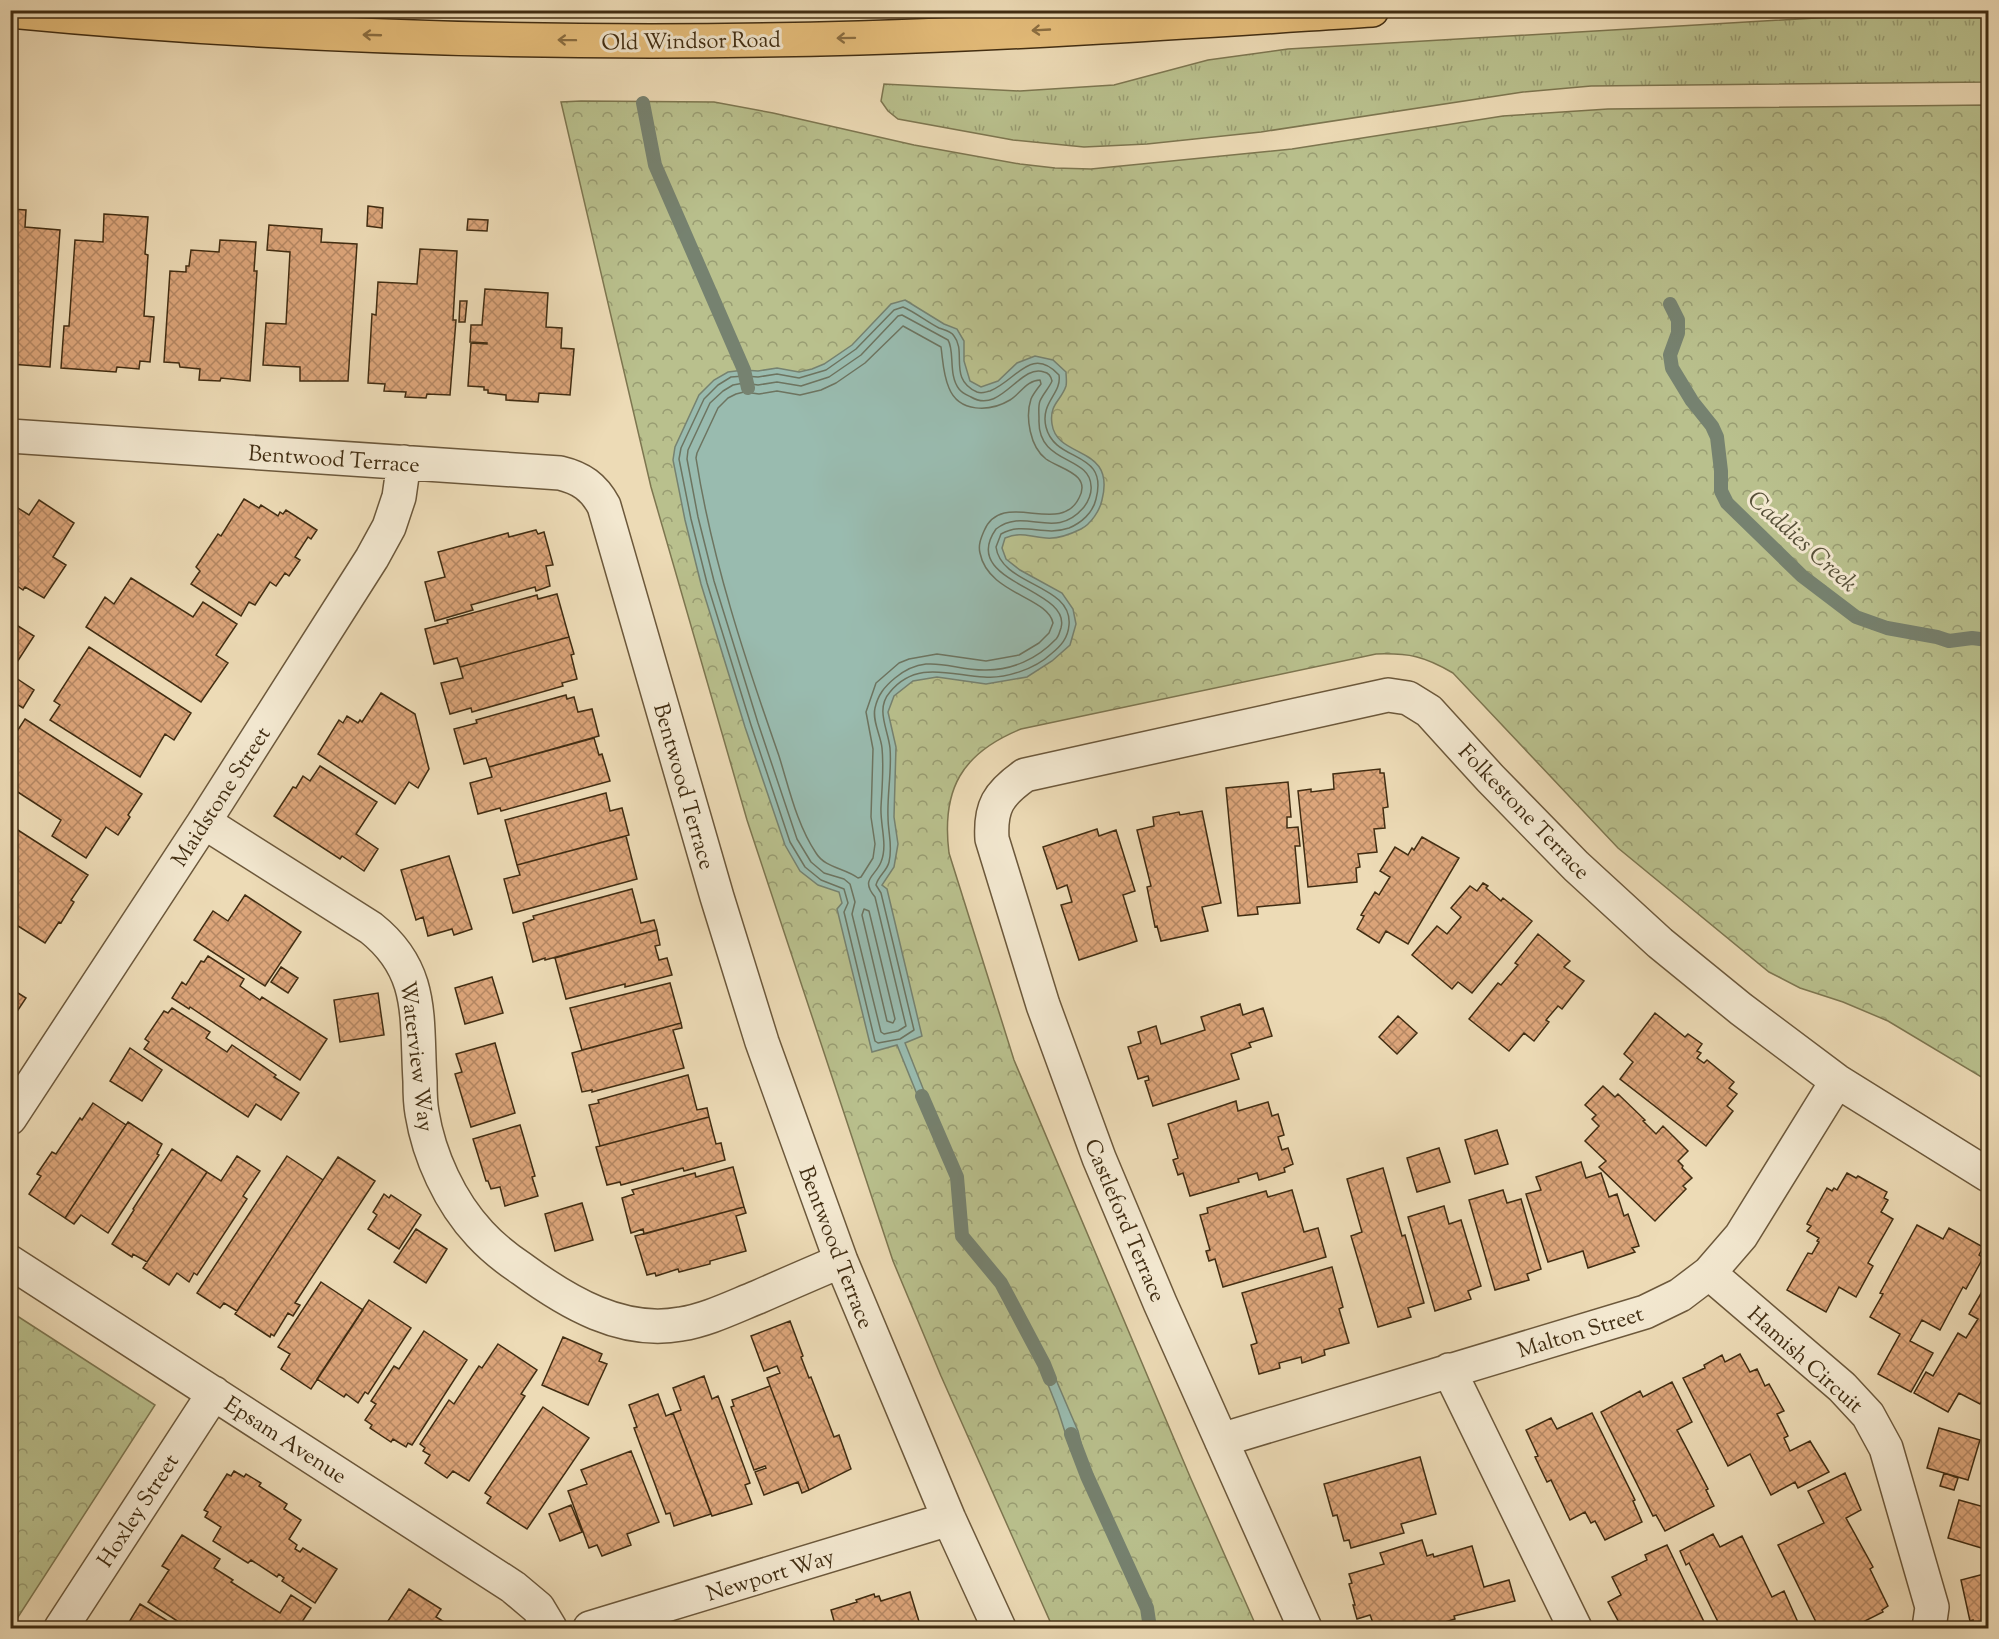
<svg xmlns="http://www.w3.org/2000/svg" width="1999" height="1639" viewBox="0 0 1999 1639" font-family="'Sorts Mill Goudy',serif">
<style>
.grass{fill:url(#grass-tufts);stroke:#7d7650;stroke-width:1.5}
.park{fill:url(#park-crowns);stroke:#7d7650;stroke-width:1.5}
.water{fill:#99bbaf;stroke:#768270;stroke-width:1.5}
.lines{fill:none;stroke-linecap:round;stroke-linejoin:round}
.shore{stroke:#6d7460;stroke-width:1.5}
.stream{stroke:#768270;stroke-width:14}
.building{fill:url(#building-cross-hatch);stroke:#412d12;stroke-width:1.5}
.street-casing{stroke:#6c583b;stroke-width:36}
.highway-casing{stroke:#412d12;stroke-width:36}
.street{stroke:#f3e8d0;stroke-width:33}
.highway{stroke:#e6be7b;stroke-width:33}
.oneway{stroke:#8b6e41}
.labels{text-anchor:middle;stroke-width:6;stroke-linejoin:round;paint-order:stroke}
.street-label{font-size:22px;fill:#412d12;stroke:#f3e8d0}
.water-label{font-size:24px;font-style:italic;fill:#575039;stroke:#f3e8d0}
</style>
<defs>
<pattern id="grass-tufts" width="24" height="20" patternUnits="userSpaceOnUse" patternTransform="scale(1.5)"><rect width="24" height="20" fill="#b9c08d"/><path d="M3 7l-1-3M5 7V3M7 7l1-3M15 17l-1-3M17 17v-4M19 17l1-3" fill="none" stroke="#989c72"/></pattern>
<pattern id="park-crowns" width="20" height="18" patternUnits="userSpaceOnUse" patternTransform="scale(1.5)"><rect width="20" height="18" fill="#b9c08d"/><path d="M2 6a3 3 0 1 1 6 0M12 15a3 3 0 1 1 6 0" fill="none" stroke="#989c72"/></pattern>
<pattern id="building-cross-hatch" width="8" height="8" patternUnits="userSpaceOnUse" patternTransform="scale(1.5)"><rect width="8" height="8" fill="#dca57a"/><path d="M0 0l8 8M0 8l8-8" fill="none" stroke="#b48763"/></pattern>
</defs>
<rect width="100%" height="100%" fill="#eddbb6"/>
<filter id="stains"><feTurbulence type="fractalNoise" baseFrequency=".00333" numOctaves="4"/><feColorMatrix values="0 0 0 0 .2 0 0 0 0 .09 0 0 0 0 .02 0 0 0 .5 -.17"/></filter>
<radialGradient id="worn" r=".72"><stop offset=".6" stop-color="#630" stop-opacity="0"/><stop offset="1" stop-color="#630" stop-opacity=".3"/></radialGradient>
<path class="grass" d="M1935,11H1988V82L1591,86L1523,92L1261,132L1147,144L1084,147L1013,140L898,119L888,111L881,101L884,84L1020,91L1114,85L1208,60L1288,49Z"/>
<path class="park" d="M581,101L714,102L773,113L914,145L1020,164L1055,168L1091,169L1292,149L1503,116L1608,109L1988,105V1081L1888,1021L1843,1002L1800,988L1769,972L1618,848L1453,673C1424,656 1409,653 1376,654L1021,729C962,753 941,789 949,853L1014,1060L1191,1479L1257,1628H1053L941,1376L893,1261L747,820L651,487L561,102Z
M11,1312L155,1405L11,1628Z"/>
<path class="water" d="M905,300L944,324L957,329L964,341V361L970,381L981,387L998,381L1017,363L1035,356L1053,360L1066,372C1066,376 1067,382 1066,386C1061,401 1049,404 1052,424C1057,460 1116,444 1102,500C1100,510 1091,524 1081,529C1071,534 1057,539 1046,538C1028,537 1023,531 1005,538L1002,548L1006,559L1020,570L1062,593L1073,609L1076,624L1070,645L1052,661L1027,677L986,684L937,677L913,681L894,696L888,712L896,747L894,817L898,844L894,867L882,885L887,889L922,1036L905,1043L932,1111L925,1114L897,1045L872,1052L837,909L842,903L839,892L818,885L800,871L785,845L745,727L701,584L685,520L673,460L675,447L699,395L714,380L728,372L744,370L758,371L777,368L799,372L812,369L824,364L852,345L891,304Z
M1048,1361L1078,1431L1082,1447L1071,1451L1057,1407L1041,1367Z"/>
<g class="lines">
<path class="shore" d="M903,307C915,312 927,322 939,328C944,330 951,331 954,336C967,352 948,379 977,392C982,394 985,392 990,391C1016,381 1031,345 1059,375C1062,394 1040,402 1046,427C1055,464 1109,449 1096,499C1093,513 1081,523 1069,528C1043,537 1024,521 1001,534L996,547C1001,586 1073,584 1069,625C1068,638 1061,646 1051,654C1035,669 1005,679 984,677C950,675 916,660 890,692C875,709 888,729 890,748C892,771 887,794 888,817C888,833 893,846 889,862C887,871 878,876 876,885L881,893L914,1030L900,1039L878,1043L875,1041L844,912L848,903L844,889L821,880L805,867L790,842L751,725L707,583L691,519L679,459L681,448L704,399L718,385L731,377L744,376L758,377L777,374L799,378L826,370L856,349L894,310Z
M902,315L948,340C955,351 948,375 959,389C962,393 967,395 971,397C1001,415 1020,363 1044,372C1049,373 1051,376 1052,381C1049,388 1043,394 1040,401C1038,406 1039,413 1039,419C1037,465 1090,455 1091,486C1092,493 1088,502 1084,507C1055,542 1025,506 996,529C958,583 1072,588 1061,628C1059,633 1059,637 1055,640C1037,659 1012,670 986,670C951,671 928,651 895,678C884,687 878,695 875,708C872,721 881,736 882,748C884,767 882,788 881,807C880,825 888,845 881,862C875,877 860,879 875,897L906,1026L898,1031L884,1034L881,1032L852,914L855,902L850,884L844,879L824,873L811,862L797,839L758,723L714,581L698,517L687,459L688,450L710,403L723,391L733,385L744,383L758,385L777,382L801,386L829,377L861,355L898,316Z
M903,326L941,347C943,361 943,374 949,388C959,413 990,412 1010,400C1020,394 1027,380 1040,380L1041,384C1037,389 1033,394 1031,399C1025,417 1030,447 1046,459C1060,469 1092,474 1079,498C1060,537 1002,488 984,531C981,538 978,545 980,553C988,594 1048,597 1053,623L1049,633L1039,643L1019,655L986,661L937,654L909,659L899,663L876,683L866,712L873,749L871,817L875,844L873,858L861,877L858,878C845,868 825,868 816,853C797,825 789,788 779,756C745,659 712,560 696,458L697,453L718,408L728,398L736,394L744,392L759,394L777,391L800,395L821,390L836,383L865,363Z
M864,909L869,911L895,1019L893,1023L887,1021L862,915Z"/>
<path class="stream" d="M643,103L655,165L744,370L748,388
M1670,304L1678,320V333L1670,355L1672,368L1692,401L1712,426L1717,437L1721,471V491L1727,503L1802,576L1856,617L1887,628L1937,637L1949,641L1972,638L1988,640
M922,1096L957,1177L962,1236L1001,1283L1044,1364L1050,1379
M1071,1434L1087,1476L1147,1608L1150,1628"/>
</g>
<path class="building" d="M368,206L383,208L382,228L367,226Z
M10,209L26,210L25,227L60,230L50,367L10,364Z
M104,214L148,217L145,254L148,255L144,316L154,317L150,362L140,361L139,369L117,367L116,372L61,368L64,326H69L75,240L103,242Z
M468,219L488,220L487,231L467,230Z
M269,225L322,229L321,242L357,244L348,381H300V367L263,365L266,323L286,324L290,252L267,250Z
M220,240L256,242L254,271H257L250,381L221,378L220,381L199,380L200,369L180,367L179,363L164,362L170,271L186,272V266H189L191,250L219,252Z
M420,249L457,251L453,320H456L450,395L427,394L426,398L405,397L406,392L384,391L385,384L368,383L372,314L376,315L378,282L417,284Z
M485,289L548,293L546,327L562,328L561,348L574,349L570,395L539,393L538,402L506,400V395L488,393V390H484V387L468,386L471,343L487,344V343L470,342L471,325H482Z
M460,301H467L465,322H459Z
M244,499L259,508L261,505L278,516L280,512L283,514L286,510L317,530L311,539L308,537L295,557L300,560L289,576L285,573L276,586L270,582L255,605L249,602L241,616L191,584L200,571L196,567L218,534L221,536Z
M39,500L74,523L53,557L66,565L44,598L25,587L23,590L10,581V503L29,515Z
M536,530L538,534L544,532L553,565L546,566L550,586L536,591L535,587L471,605L473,610L435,621L425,582L445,577L438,552L508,533L509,537Z
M131,578L193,617L203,602L237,624L216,655L228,663L201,702L86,627L105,597L114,604Z
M557,594L569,637L460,667L457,658L434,664L425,629L448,623L447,620L537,595L538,599Z
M10,621L34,636L10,673Z
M569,637L574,654L571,655L577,679L562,683L563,686L472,712L471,708L450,714L441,683L463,678L460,667Z
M89,647L191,713L174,740L165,734L140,777L50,720L60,705L54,701Z
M16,678L34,690L23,708L10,700V687Z
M381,693L415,714L429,769L418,788L409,782L395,804L318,754L339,720L343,723L347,716L358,723L360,720L362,722Z
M566,695L567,699L574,697L578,712L592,709L599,736L489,767L486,758L464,764L454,729L477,723L476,720Z
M25,719L142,794L128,815L130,817L118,835L106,827L86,858L52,836L61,820L10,787V742Z
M594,738L599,755L602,754L610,781L501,811L500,808L478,814L470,783L492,777L489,767Z
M320,766L377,802L356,834L378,849L364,871L342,856L340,859L274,816L293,787L296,788L303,776L310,781Z
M1380,769V773H1384L1388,807L1383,808L1385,828L1374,829L1377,852L1358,854L1360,867L1356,868L1357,882L1308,887L1298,791L1311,789V792L1334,789L1333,774Z
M1288,782L1291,817H1287V828L1298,827L1300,846H1295L1300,903L1257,907L1258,914L1238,916L1226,788Z
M606,793L610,811L622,808L629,835L517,865L505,820Z
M1202,811L1221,903L1202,907L1208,931L1161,941L1157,926L1155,927L1147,887L1151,886L1137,830L1154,826L1153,817L1179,812L1180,815Z
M10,825L88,875L71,900L74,902L61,923L59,922L45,943L10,921Z
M1097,829L1099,836L1116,830L1135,891L1123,895L1137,941L1079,960L1061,905L1072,902L1067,885L1057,889L1043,847Z
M626,836L637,879L513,913L504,879L520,875L517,865Z
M1422,837L1459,858L1408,944L1386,931L1379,943L1357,929L1364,916L1361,915L1375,892L1379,895L1390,877L1380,871L1395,847L1408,855L1412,848L1414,850Z
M449,856L472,929L454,935L452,929L428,936L423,917L416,920L401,870Z
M1483,883L1488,886L1486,888L1501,901L1503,898L1532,921L1472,993L1458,982L1452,989L1412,955L1437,926L1447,934L1461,917L1451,908L1470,886L1477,891Z
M632,889L641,923L654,920L657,930L545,960V958L533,962L523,923L534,919L533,916Z
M245,895L301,932L265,986L194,940L213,911L228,921Z
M657,930L660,945L655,946L659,960L667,958L672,975L625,987V984L566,999L555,958Z
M1538,934L1570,961L1564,967L1584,981L1562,1009L1558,1006L1546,1020L1549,1022L1534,1041L1524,1033L1509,1051L1469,1019L1498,983L1501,985L1518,965L1515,963Z
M208,956L244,979L240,986L260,1000L262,997L327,1039L300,1080L190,1007L189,1009L172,998L182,982L186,985L201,961L204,962Z
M281,967L298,978L288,993L271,982Z
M492,977L503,1013L465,1024L455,988Z
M670,983L681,1023L582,1050L570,1008Z
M10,988L26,998L10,1022Z
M378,993L384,1035L340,1042L334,1000Z
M1240,1004L1243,1015L1263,1008L1272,1036L1249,1043L1251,1047L1231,1054L1239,1079L1153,1106L1145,1081L1149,1080L1148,1076L1138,1079L1128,1047L1141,1043L1138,1032L1156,1026L1161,1044L1205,1030L1201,1017Z
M172,1008L210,1032L206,1038L227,1052L232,1045L276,1075L274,1077L299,1093L281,1120L256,1104L248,1117L144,1049L149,1042L145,1039L164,1011L168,1013Z
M1655,1013L1685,1037L1688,1034L1702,1044L1697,1051L1701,1053L1697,1058L1704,1063L1707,1060L1734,1082L1729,1088L1737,1094L1727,1106L1733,1111L1706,1146L1620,1079L1633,1062L1624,1054Z
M1398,1016L1417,1033L1397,1054L1379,1037Z
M681,1023L682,1028L673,1030L684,1068L592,1092V1090L582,1092L572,1053Z
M495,1043L515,1113L471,1127L455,1074L462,1072L456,1054Z
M130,1048L162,1070L142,1101L110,1081Z
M688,1075L697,1110L707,1108L709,1117L600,1146L589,1105L599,1103L598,1100Z
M1603,1086L1615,1097L1618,1094L1645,1120L1643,1121L1656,1134L1663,1126L1688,1151L1678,1161L1683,1166L1682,1168L1692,1178L1683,1186L1686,1189L1655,1221L1599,1167L1606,1161L1585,1141L1599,1126L1592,1119L1596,1115L1585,1105Z
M1236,1101L1238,1111L1268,1102L1272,1116L1278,1114L1284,1135L1278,1137L1282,1150L1288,1148L1293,1164L1284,1168L1285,1172L1259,1180L1257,1173L1238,1179L1239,1182L1190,1196L1183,1173L1178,1175L1173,1160L1178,1158L1168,1124Z
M93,1103L126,1125L65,1218L29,1194L41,1176L37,1174L52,1152L56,1154L80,1118L82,1120Z
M709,1117L716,1144L721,1143L725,1160L684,1171L683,1168L621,1185L620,1182L607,1185L596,1147Z
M128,1122L162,1144L157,1154L159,1155L108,1233L81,1215L74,1224L65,1218Z
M520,1125L535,1176L532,1177L538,1196L505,1206L500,1187L491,1189L488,1181H486L473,1139Z
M1497,1130L1508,1164L1475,1174L1465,1140Z
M1439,1148L1450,1182L1417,1192L1407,1158Z
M172,1149L207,1172L147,1262L133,1254L132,1257L112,1244L134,1210L133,1209Z
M237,1156L260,1171L243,1196L247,1199L197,1275L194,1273L189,1282L177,1273L169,1285L143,1268L207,1172L221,1181Z
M287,1156L323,1180L237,1311L224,1303L220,1308L197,1293Z
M338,1157L375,1181L295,1303L300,1305L293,1316L288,1313L274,1336L271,1334L270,1337L235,1314Z
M1581,1162L1586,1178L1601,1173L1609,1197L1617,1194L1624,1216L1628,1214L1639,1246L1632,1248L1635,1252L1588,1268L1583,1251L1548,1262L1526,1194L1541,1190L1536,1177Z
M733,1167L744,1207L644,1234L643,1229L631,1233L622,1198L634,1194L632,1190L695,1173L696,1177Z
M1383,1168L1402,1236L1405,1235L1424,1303L1408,1308L1411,1317L1378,1327L1351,1236L1362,1232L1347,1179Z
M1847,1173L1856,1178L1858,1176L1887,1192L1884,1198L1888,1200L1881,1212L1893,1219L1868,1263L1873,1266L1856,1297L1839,1287L1826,1312L1787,1290L1808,1253L1812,1254L1819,1242L1817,1241L1819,1238L1807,1231L1811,1226L1807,1224L1827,1188L1832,1191L1834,1188L1837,1190Z
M1292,1190L1304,1232L1318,1228L1326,1257L1223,1287L1215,1259L1209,1261L1206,1251L1210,1250L1200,1215L1208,1213L1207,1208L1266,1191L1268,1197Z
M1503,1190L1507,1203L1521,1199L1541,1269L1527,1274L1529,1280L1495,1290L1469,1200Z
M384,1194L389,1198L391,1195L421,1215L399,1249L368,1229L377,1215L373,1212Z
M582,1203L593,1240L555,1251L545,1214Z
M1444,1206L1449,1224L1461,1220L1481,1286L1468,1291L1471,1299L1435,1311L1408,1217Z
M744,1207L746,1213L736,1216L746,1251L710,1261V1264L679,1272L678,1269L656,1276L655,1273L647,1275L635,1236Z
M1917,1225L1943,1239L1949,1228L1983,1247L1979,1255L1983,1258L1966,1289L1963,1287L1940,1330L1922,1320L1910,1341L1933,1353L1911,1392L1878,1374L1900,1334L1870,1317L1883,1294L1880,1293Z
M416,1229L447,1249L426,1283L394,1262Z
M1332,1267L1343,1307L1339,1309L1349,1343L1324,1350L1325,1355L1302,1363L1301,1357L1279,1363L1280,1368L1259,1374L1251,1345L1257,1343L1242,1293Z
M321,1282L363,1310L311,1389L281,1369L290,1354L278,1347Z
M1983,1290L1988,1294V1390L1980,1404L1959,1393L1948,1412L1914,1393L1926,1372L1933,1376L1958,1333L1966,1338L1978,1319L1969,1314Z
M369,1300L411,1328L368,1394L365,1392L358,1403L346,1394L344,1397L317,1379Z
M790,1321L803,1356L801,1357L809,1378L811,1377L834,1437L839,1435L851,1469L809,1490L767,1378L780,1373L777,1366L764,1371L751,1336Z
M424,1331L467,1360L412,1445L408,1443L406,1447L393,1439L391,1442L370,1428L372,1425L365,1420L376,1404L371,1401L394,1366L399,1369Z
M563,1337L602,1354L599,1361L607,1364L588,1405L542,1385Z
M498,1344L537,1370L521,1394L525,1396L469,1481L453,1471L447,1478L425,1463L430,1455L423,1451L425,1448L420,1444L449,1400L454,1404L479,1366L482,1368Z
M1740,1354L1750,1372L1757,1369L1765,1386L1769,1384L1784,1411L1777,1414L1788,1436L1784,1438L1790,1451L1810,1441L1829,1472L1798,1488L1795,1482L1771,1495L1750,1454L1728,1466L1683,1378L1705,1368L1704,1365L1722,1355L1725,1362Z
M704,1376L712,1399L718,1396L750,1483L745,1485L752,1504L712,1516L673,1413L681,1410L673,1388Z
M1672,1382L1692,1422L1677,1430L1708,1489L1706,1490L1714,1506L1665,1531L1656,1515L1653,1516L1601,1412L1640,1391L1643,1397Z
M770,1386L809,1490L802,1493L798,1482L764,1495L755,1472L766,1468L765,1466L754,1470L731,1407L734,1406L732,1400Z
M658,1394L666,1416L673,1413L711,1514L674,1526L670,1513L666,1514L634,1428L637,1427L629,1405Z
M543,1407L589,1438L527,1529L487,1503L491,1497L485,1493Z
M1592,1413L1635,1500L1633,1501L1642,1522L1605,1540L1595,1521L1591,1523L1585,1512L1570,1520L1551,1480L1547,1482L1535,1457L1538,1456L1526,1430L1551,1418L1557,1429Z
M1939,1428L1980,1440L1968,1480L1927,1468Z
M631,1451L659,1522L627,1534L631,1545L602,1556L597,1545L589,1548L568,1491L587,1484L581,1470Z
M1420,1457L1436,1514L1401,1524L1404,1533L1351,1548L1349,1540L1344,1541L1337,1515L1333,1516L1324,1484Z
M234,1471L244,1477L246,1474L261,1483L259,1486L287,1504L284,1509L301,1520L289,1539L297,1545L295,1549L300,1552L303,1548L337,1569L315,1603L282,1581L284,1578L279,1574L277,1577L251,1560L248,1563L213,1541L221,1527L205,1517L208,1512L204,1510L227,1474L231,1476Z
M1845,1473L1861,1510L1846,1518L1873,1567L1870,1569L1888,1606L1882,1610L1883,1612L1851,1628L1850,1626L1844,1628H1819L1778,1545L1824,1523L1808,1491Z
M1944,1473L1958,1478L1954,1490L1940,1486Z
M1959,1500L1988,1508V1550L1948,1538Z
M571,1505L582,1532L560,1541L549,1514Z
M1713,1534L1720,1547L1742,1536L1772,1597L1784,1591L1800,1627L1721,1628L1689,1563L1686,1565L1680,1551Z
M182,1535L220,1559L214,1568L233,1580L231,1582L280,1613L291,1595L311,1608L298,1628H199L187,1621L185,1626L148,1602L169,1570L162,1566Z
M1422,1540L1427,1556L1433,1554L1434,1557L1472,1546L1484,1587L1509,1580L1515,1601L1454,1616L1455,1619L1425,1628H1375L1370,1615L1357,1619L1353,1605H1355L1349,1584L1352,1583L1349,1574L1384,1564L1380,1553Z
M1667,1545L1707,1628H1622L1608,1602L1621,1595L1612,1577L1647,1560L1645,1555Z
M1988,1573V1622L1974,1626L1973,1620L1970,1621L1961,1580Z
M409,1589L441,1609L436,1617L454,1628L384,1627Z
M910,1592L921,1628H836L831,1610L857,1602L856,1600L874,1594L875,1597L879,1596L881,1601Z
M140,1604L179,1628L126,1627Z"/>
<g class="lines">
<defs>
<path id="street" d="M10,436L560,473C581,478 594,487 604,506L717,897L762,1042L841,1261L949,1519L999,1628
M204,822L371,928C425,971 416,1018 420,1081C420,1091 420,1102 422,1113C429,1156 450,1202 480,1234C492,1247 507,1259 522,1269C567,1302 622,1335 681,1324C707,1320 733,1307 758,1297C785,1285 813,1273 841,1261
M10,1118L204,822L372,558L389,527L399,497L404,462
M10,1262L513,1587L538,1608L550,1628
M1709,1273L1842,1387L1868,1415L1886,1448L1932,1607L1929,1628
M1449,1370L1575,1628
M1221,1440L1645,1312L1680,1295L1709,1273L1741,1236L1837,1081
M61,1628L214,1393
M590,1628L949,1519
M1305,1628L1160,1303L1099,1158L1043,1005L992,839C990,807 998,794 1025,775L1388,695L1408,698L1429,711L1490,778L1576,866L1660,943L1741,1009L1837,1081L1988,1175"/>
<path id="highway" d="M10,11C292,38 576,46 859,38C1030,33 1201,21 1372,10"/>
</defs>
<use href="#street" class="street-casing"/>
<use href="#highway" class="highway-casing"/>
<use href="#street" class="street"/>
<use href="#highway" class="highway"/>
</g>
<defs><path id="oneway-shaft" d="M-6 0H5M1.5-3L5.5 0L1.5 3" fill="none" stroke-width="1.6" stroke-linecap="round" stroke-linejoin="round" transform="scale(1.5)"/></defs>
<g class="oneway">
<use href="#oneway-shaft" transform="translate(1041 30) rotate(177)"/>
<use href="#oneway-shaft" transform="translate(372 35) rotate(-178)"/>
<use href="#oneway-shaft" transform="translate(846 38) rotate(179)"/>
<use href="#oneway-shaft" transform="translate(567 40) rotate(-179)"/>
</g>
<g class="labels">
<g class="street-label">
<text transform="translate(691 40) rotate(-1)" y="8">Old Windsor Road</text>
<text transform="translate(334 458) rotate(4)" y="8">Bentwood Terrace</text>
<text transform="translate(685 786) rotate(74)" y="8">Bentwood Terrace</text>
<text transform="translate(220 796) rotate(-57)" y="8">Maidstone Street</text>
<text transform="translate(1525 811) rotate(46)" y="8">Folkestone Terrace</text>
<text transform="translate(418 1056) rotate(83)" y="8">Waterview Way</text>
<text transform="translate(1126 1220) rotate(67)" y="8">Castleford Terrace</text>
<text transform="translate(837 1247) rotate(69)" y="8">Bentwood Terrace</text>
<text transform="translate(1580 1331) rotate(-17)" y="8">Malton Street</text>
<text transform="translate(1806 1359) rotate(42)" y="8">Hamish Circuit</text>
<text transform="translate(286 1439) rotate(33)" y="8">Epsam Avenue</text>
<text transform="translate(137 1510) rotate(-57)" y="8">Hoxley Street</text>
<text transform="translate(770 1574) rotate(-17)" y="8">Newport Way</text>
</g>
<g class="water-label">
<text transform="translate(1803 541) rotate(42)" y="8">Caddies Creek</text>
</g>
</g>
<rect width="1999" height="1639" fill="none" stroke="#eddbb6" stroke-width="36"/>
<rect x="12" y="12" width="1975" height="1615" fill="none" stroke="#412d12" stroke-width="3"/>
<rect x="18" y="18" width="1963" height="1603" fill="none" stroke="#412d12" stroke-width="1.5"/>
<rect width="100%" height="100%" filter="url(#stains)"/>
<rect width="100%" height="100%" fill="url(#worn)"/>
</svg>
